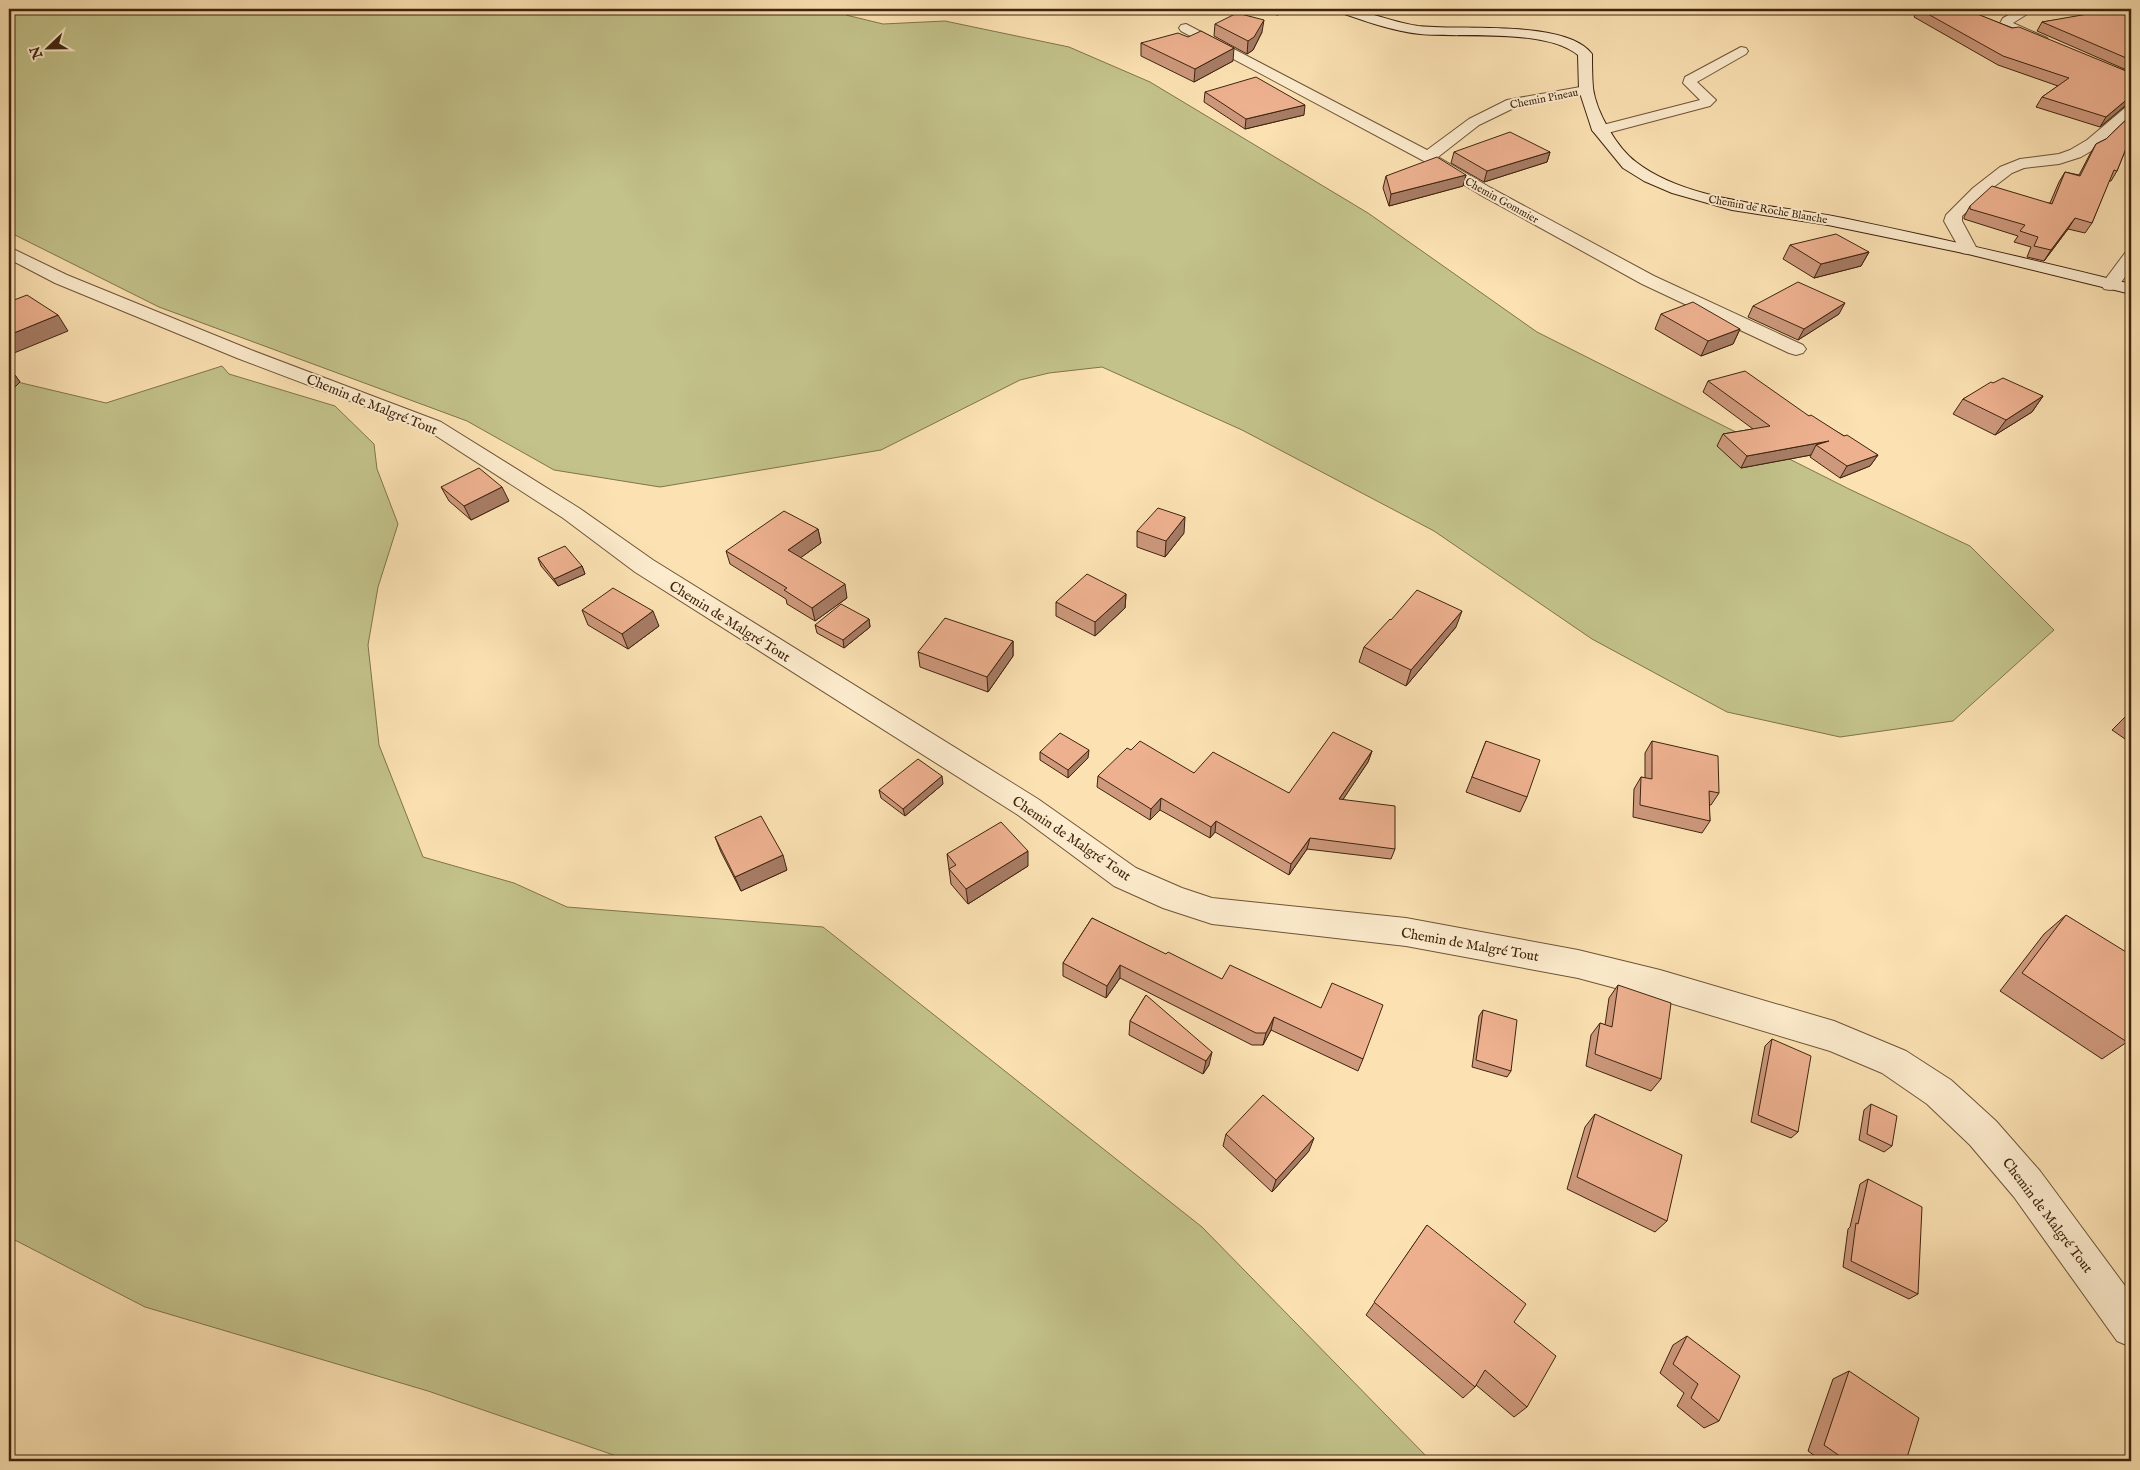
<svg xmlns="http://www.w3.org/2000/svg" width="2140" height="1470" viewBox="0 0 2140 1470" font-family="'IM FELL English',serif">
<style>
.green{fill:#c3c28a;stroke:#81734c}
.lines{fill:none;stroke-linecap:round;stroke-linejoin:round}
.street-casing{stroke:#6e5437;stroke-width:2}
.secondary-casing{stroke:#3f240e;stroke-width:2}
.street{fill:#fdecce;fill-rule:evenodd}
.secondary{fill:#fdecce;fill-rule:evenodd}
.wall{fill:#cd987c;stroke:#3f240e}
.shaded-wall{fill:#a77c65;stroke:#3f240e}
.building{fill:#eeb190;stroke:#3f240e}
.labels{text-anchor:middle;stroke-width:4;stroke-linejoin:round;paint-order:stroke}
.far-street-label{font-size:11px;fill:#3f240e;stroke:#fdecce}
.street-label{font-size:14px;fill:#3f240e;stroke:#fdecce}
</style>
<rect width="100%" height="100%" fill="#fce2b3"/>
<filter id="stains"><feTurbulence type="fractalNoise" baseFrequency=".004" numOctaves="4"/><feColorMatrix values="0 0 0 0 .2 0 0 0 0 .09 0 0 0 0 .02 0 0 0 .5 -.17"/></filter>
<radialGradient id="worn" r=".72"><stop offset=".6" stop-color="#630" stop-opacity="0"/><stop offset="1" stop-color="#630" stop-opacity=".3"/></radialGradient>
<path class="green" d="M9,9H841L846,15L883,24L945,21L1069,47L1150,82L1368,213L1537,332L1849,489L1970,546L2054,630L1953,721L1840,737L1727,712L1592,639L1434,531L1242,430L1102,367L1049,373L1020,380L881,450L660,487L554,470L467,421L159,307L9,232Z
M222,366L229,374L335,406L374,444L377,469L398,524L378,587L368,645L379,745L423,857L514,883L567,907L823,927L1202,1227L1431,1461H631L428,1391L145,1307L9,1237V864L14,852L9,825V380L106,403Z"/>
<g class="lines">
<defs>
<path id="street" d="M2020,9H2035L2013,23L2047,38L2049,41L2047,44H2037L2001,28L1999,25L2003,18Z
M1186,24L1427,150L1469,119L1507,100L1586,86L1591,87L1593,90L1591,93L1516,107L1479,125L1438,157L1491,188L1654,276L1803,345L1806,349L1803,353L1796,355L1789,353L1642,284L1479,194L1422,160L1181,31L1179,28L1181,25Z
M1741,47L1746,48L1748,51L1746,54L1697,82L1716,100L1710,106L1600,135L1595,133L1592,130L1595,127L1700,100L1683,83L1685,77Z
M2131,106V117L2098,147L2081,157L2059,164L2024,168L2012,173L1991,189L1962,216V221L1977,249L1974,253L1968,254L1962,253L1944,221L1946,215L1973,188L2000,167L2020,159L2059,154L2070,150L2087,140L2126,107Z
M9,247L67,275L251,350L441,422L579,508L653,560L1038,799L1136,868L1182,888L1212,898L1406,918L1578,950L1660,970L1834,1021L1906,1051L1951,1080L1996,1121L2040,1171L2131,1294V1347L2117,1341L2014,1197L1970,1145L1927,1104L1882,1073L1830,1051L1660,1000L1578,978L1406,946L1212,924L1163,908L1114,886L1018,815L635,572L563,518L427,430L237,358L55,283L9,259Z
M2131,252V269L2116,289L2110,290L2104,289L2101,285L2125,253Z"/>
<path id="secondary" d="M1337,9C1365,9 1390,22 1418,26C1460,31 1566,19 1592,54C1592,65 1592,77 1593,88C1596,112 1617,148 1636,162C1689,203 1779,205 1843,218C1939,238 2035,260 2131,284V294L1968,254L1828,225L1732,210L1672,193L1644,181L1623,168L1592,130L1579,90L1578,55C1545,28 1464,38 1420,34C1392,31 1365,21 1339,12Z"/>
</defs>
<use href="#street" class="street-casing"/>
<use href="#secondary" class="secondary-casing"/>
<use href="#street" class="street"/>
<use href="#secondary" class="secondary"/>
</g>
<path class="wall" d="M1262,9H1297L1277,15Z
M1918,9H1971L1968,11L2131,73V105L2125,106L2100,127L2036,107L2042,97L2058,86L1998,65L1914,17Z
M2131,9V72L2037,31L2042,22Z
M1215,24L1262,32L1253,50L1247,54L1214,36Z
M1141,43L1233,61L1194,82L1141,56Z
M1205,92L1304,115L1245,129L1204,102Z
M2131,115V153L2125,151L2117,171L2111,181H2109L2092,223L2085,233L2068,229L2044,261L2027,257L2031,247L2014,242L2018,236L1964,219V217L1970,206L2050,203L2059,182L2065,172L2079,175L2090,154L2096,144L2106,139Z
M1454,152H1550L1547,162L1484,182L1451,163Z
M1466,175L1463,186L1389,206L1383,188L1386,176Z
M1790,245L1869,252L1861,266L1814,278L1783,259Z
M1753,306L1839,314L1798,340L1748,317Z
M1661,314L1740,329L1733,344L1701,356L1655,329Z
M9,367L20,382L15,387L9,382Z
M1708,381L1809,416L1878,455L1870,466L1840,478L1810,457L1811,455L1741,468L1717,446L1723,434L1753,429L1703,392Z
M1993,383L2043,396L2032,412L1995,435L1953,414L1963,399Z
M441,487L509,501L471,520L449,501Z
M818,529L821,543L800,558L847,598L815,621L787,604L786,599L730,564L726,551Z
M1137,531L1184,533L1165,557L1137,547Z
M538,558L582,566L585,574L558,586L541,566Z
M1126,594L1125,608L1095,636L1056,616V602Z
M582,610L659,626L628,649L588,625Z
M869,619L870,627L844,648L817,633L815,625Z
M1391,620L1456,627L1406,686L1359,662L1364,647Z
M1013,641V656L988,692L920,667L918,652Z
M2131,713V743L2112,730L2125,717Z
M1486,741L1527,797L1520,812L1466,792Z
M1652,741L1719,793L1711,805H1709L1710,821L1702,833L1633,817L1634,789L1641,777L1645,778V753Z
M1131,750L1194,773L1289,793L1372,751L1368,762L1343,799L1395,849L1391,859L1307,849L1289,875L1215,832L1210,838L1160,810L1150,820L1097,787L1098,776Z
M1040,752L1088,758L1068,778L1040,760Z
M943,784L905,816L881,798L879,790Z
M715,837L787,870L741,891L721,852Z
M947,854L1028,866L968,904L951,884Z
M2131,877V885L2128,883Z
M2066,915L2127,1042L2102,1059L2000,991L2044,934Z
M1092,918L1363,1059L1358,1071L1271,1030L1263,1045H1252L1120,978L1106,998L1063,976V963Z
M1618,985L1661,1079L1651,1091L1586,1066L1591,1035L1600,1023L1605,1025L1609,998Z
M1146,995L1209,1065L1203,1074L1129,1035L1130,1021Z
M1483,1010L1511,1071L1507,1077L1472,1067L1479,1016Z
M1772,1039L1798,1132L1791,1138L1751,1122L1765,1046Z
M1871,1104L1892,1146L1884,1152L1859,1140L1864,1110Z
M1595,1114L1667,1221L1655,1232L1567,1189L1585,1127Z
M1226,1134L1309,1151L1272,1192L1223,1146Z
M1868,1179L1918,1294L1909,1299L1843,1267L1848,1229L1850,1227L1860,1184Z
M1427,1225L1514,1322L1527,1407L1514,1417L1476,1385L1475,1387L1463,1398L1366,1315Z
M1687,1336L1719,1421L1704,1428L1677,1406L1684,1393L1660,1373L1673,1345Z
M1849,1371L1906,1461H1822L1808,1451L1833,1379Z"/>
<path class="shaded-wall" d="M1278,9H1297L1277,15Z
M1264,20L1262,32L1253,50L1247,54L1248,41Z
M1234,48L1233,61L1194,82L1195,69Z
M2131,96V104L2125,106L2100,127L2106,117Z
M1305,105L1304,115L1245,129L1246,119Z
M1550,152L1547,162L1484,182L1487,171Z
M1466,175L1463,186L1389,206L1391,194Z
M2075,218L2068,229L2044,261L2051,250Z
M1869,252L1861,266L1814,278L1821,264Z
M1845,303L1839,314L1798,340L1804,329Z
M58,315L68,331L14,353L9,346V335Z
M1740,329L1733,344L1701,356L1708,341Z
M9,367L20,382L15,387L9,379Z
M2043,396L2032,412L1995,435L2006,420Z
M1829,441L1816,445L1811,455L1741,468L1747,456Z
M1878,455L1870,466L1840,478L1847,466Z
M502,487L509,501L471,520L464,506Z
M1185,517L1184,533L1165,557L1166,541Z
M818,529L821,543L792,564L788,550Z
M582,566L585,574L558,586L554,579Z
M845,584L847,598L815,621L812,608Z
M1126,594L1125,608L1095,636V622Z
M653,611L659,626L628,649L622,634Z
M1462,611L1456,627L1406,686L1411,670Z
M869,619L870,627L844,648L843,640Z
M1013,641V656L988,692L987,677Z
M1089,750L1088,758L1068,778V770Z
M1372,751L1368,762L1336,810L1339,799Z
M942,776L943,784L905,816L903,809Z
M1161,798L1160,810L1150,820L1151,809Z
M1216,821L1215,832L1210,838L1211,827Z
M1310,838L1307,849L1289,875L1291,864Z
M1028,851V866L968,904L966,889Z
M783,855L787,870L741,891L735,877Z
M1120,965V978L1106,998L1107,986Z
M1274,1017L1271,1030L1263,1045L1266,1033Z
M1212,1052L1209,1065L1203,1074L1206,1061Z
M1314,1138L1309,1151L1272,1192L1276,1180Z"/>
<path class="building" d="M1919,9H1965L2012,28L2019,27L2131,73V96L2106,117L2042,97L2069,78L2003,56Z
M2116,9H2131V60L2042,22Z
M1237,13L1264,20L1254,37L1248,41L1215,24Z
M1201,31L1234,48L1195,69L1141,43L1178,33L1188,37Z
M1256,77L1305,105L1246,119L1205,92Z
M2131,115V141H2129L2117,171L2114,170L2092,223L2075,218L2051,250L2034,246L2038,237L2020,231L2025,225L1970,209V206L1992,186L2052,204L2065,172L2080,176L2096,144L2106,139Z
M1510,132L1550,152L1487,171L1454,152Z
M1437,157L1466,175L1391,194L1386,176Z
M1836,234L1869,252L1821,264L1790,245Z
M1798,282L1845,303L1804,329L1753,306Z
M27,295L58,315L9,335V302Z
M1693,302L1740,329L1708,341L1661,314Z
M1745,371L1809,416L1811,415L1844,436L1847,435L1878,455L1847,466L1816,445L1829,441L1747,456L1723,434L1770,426L1708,381Z
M2003,378L2043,396L2006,420L1963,399L1991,382L1993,383Z
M479,468L502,487L464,506L441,487Z
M1158,508L1185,517L1166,541L1137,531Z
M784,511L818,529L788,550L845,584L812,608L784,590L787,588L726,551Z
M565,546L582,566L554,579L538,558Z
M1087,574L1126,594L1095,622L1056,602Z
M613,588L653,611L622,634L582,610Z
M1417,590L1462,611L1411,670L1364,647L1390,619L1391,620Z
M841,604L869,619L843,640L815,625Z
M945,618L1013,641L987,677L918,652Z
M2131,713V721L2125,717Z
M1333,732L1372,751L1339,799L1395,806V849L1310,838L1291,864L1216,821L1211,827L1161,798L1151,809L1098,776L1127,748L1131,750L1140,741L1194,773L1213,752L1289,793Z
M1060,733L1089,750L1068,770L1040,752Z
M1486,741L1540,760L1527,797L1472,777Z
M1652,741L1718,756L1719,793L1709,791L1710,821L1640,805L1641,777L1652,779Z
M918,759L942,776L903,809L879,790Z
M761,816L783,855L735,877L715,837Z
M1001,822L1028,851L966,889L949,869L956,865L947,854Z
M2066,915L2131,955V1036L2127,1042L2022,973Z
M1092,918L1166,954L1168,952L1222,979L1230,965L1321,1008L1332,983L1383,1005L1363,1059L1274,1017L1266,1033H1256L1120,965L1107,986L1063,963Z
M1618,985L1671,1003L1661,1079L1595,1054L1600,1023L1612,1027Z
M1146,995L1212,1052L1206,1061L1130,1021Z
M1483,1010L1517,1020L1511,1071L1476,1060Z
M1772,1039L1811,1056L1798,1132L1758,1115Z
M1263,1095L1314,1138L1276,1180L1226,1134Z
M1871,1104L1897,1116L1892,1146L1867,1134Z
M1595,1114L1682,1155L1667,1221L1577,1177Z
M1868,1179L1922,1207L1918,1294L1851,1261L1856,1223L1858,1224Z
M1427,1225L1526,1304L1514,1322L1556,1356L1527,1407L1485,1370L1475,1387L1374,1302Z
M1687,1336L1740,1376L1719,1421L1691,1398L1698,1384L1673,1364Z
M1849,1371L1919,1418L1906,1461H1847L1824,1445Z"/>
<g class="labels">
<g class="far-street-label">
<text transform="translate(1544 98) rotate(-11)" y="4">Chemin Pineau</text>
<text transform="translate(1502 200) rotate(29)" y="4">Chemin Gommier</text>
<text transform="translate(1768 209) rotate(10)" y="4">Chemin de Roche Blanche</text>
</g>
<g class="street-label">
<text transform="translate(372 404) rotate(22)" y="5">Chemin de Malgré Tout</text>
<text transform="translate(730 621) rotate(32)" y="5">Chemin de Malgré Tout</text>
<text transform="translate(1072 838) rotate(34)" y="5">Chemin de Malgré Tout</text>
<text transform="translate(1470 944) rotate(10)" y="5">Chemin de Malgré Tout</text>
<text transform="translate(2048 1215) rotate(53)" y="5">Chemin de Malgré Tout</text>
</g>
</g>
<rect width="2140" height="1470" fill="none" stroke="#fce2b3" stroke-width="30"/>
<rect x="10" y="10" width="2120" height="1450" fill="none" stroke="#3f240e" stroke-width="2.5"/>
<rect x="15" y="15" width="2110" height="1440" fill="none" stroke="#3f240e"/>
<g transform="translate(48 48) rotate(248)" stroke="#fdecce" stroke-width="4" paint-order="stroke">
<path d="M0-4L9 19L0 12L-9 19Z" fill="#3f240e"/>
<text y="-8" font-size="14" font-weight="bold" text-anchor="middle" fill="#3f240e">N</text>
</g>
<rect width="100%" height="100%" filter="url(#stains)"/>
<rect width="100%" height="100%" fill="url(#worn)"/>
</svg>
